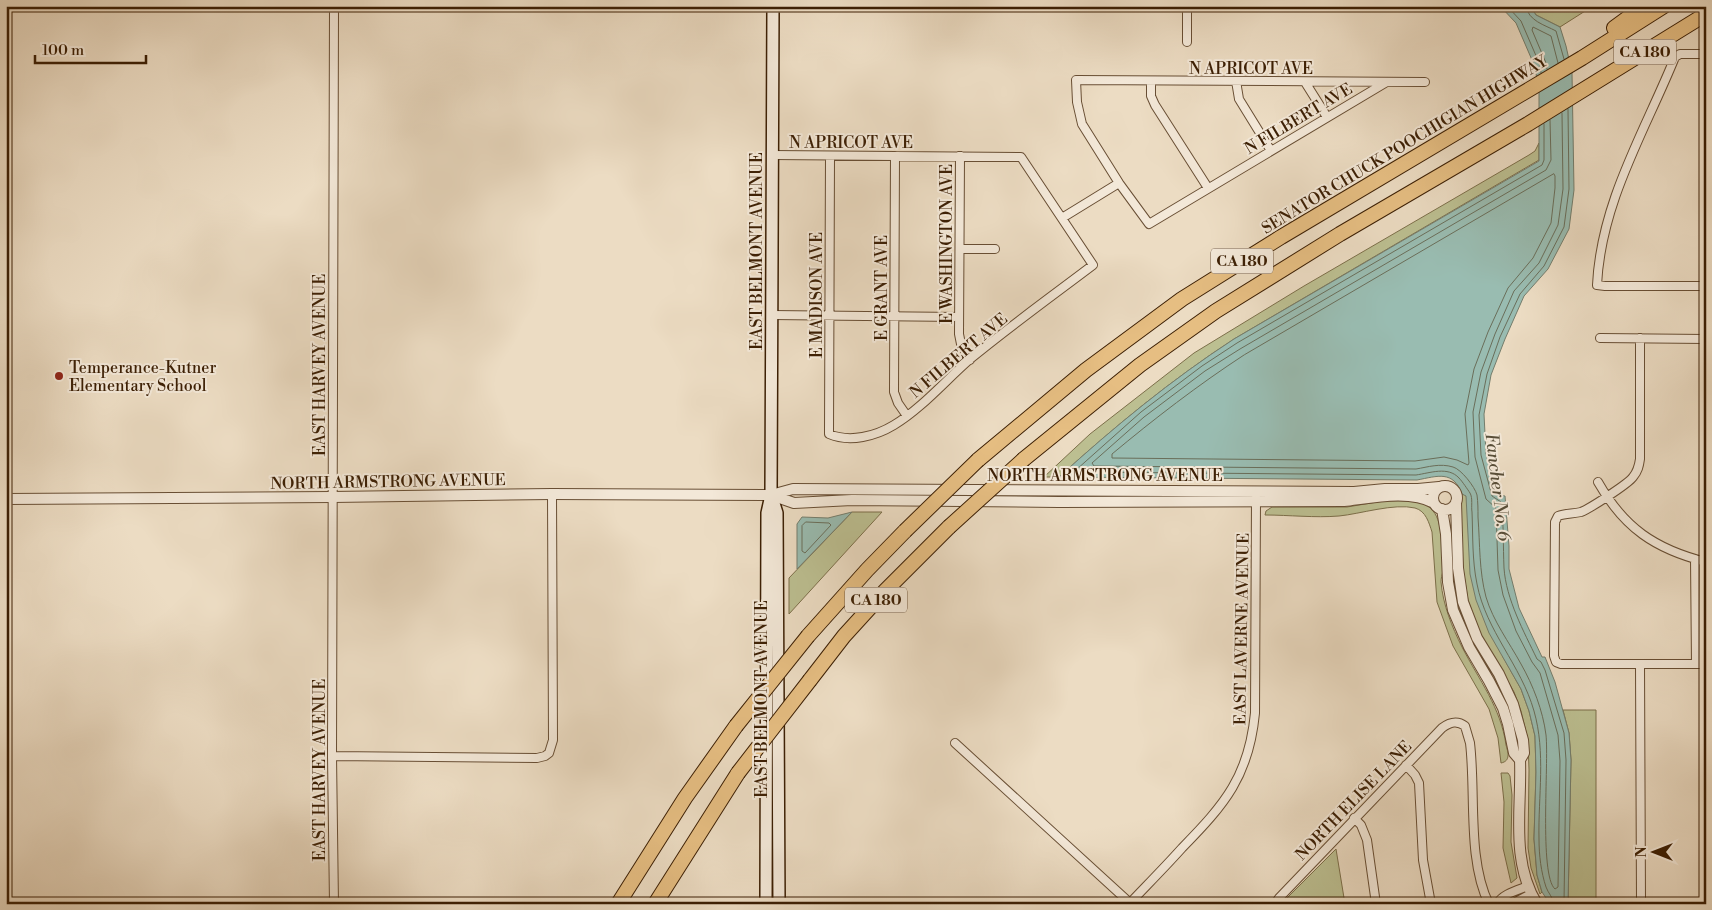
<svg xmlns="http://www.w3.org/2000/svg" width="1712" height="910" viewBox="0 0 1712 910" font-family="'Libre Bodoni',serif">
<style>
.green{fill:#bcbf91;stroke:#7c6f4a}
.water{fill:#99bcb1;stroke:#747d6c}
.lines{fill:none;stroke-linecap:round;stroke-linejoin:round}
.shore{stroke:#6a6e5a;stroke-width:1}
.minor-casing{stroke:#684e34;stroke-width:10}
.tertiary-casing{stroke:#684e34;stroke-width:12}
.secondary-casing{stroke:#3c1f04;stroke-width:14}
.motorway-casing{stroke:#3c1f04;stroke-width:16}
.minor{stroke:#f3e8d8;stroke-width:8}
.tertiary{stroke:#f3e8d8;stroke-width:10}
.secondary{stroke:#f3e8d8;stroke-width:11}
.motorway{stroke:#e6be82;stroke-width:14}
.motorway-bridge-casing{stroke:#3c1f04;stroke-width:16;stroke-linecap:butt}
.motorway-bridge{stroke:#e6be82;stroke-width:14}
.poi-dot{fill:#8f2418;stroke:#f3e8d8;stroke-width:2}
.labels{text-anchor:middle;stroke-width:4;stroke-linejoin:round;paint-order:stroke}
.shield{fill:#f3e8d8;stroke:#735b44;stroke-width:1}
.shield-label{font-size:15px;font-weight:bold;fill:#3c1f04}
.street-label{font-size:16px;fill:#3c1f04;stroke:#f3e8d8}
.poi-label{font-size:16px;fill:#3c1f04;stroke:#f3e8d8;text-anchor:start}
.water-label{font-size:18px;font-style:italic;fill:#584e38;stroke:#f3e8d8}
</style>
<rect width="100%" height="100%" fill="#ecdcc3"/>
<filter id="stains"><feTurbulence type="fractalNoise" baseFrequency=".004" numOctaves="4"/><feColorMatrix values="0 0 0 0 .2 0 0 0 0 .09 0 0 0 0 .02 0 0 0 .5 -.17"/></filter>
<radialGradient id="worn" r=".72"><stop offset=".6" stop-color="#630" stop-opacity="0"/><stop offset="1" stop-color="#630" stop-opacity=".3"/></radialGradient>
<path class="green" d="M1530,6H1593L1560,27L1536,15Z
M1539,143V160L1234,339C1171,380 1114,427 1059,477H1044L1090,434L1194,353L1304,286L1529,155L1535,151Z
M1462,494L1466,495L1503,657L1521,689L1529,711L1535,736L1536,772L1534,839L1537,875L1542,892L1540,894L1531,868L1528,848L1529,770L1528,740L1521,711L1514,692L1480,633L1468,600L1463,569L1460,518Z
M1383,501C1394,501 1406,500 1417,502C1440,506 1441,529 1442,548C1442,555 1443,563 1443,571C1442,575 1441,578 1441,582C1443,605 1452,627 1462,647C1479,680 1501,708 1506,745C1508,752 1511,761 1501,763L1498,738L1489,709L1453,646L1437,602L1432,532C1429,523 1426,511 1415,508C1394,503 1360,514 1339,516C1315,518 1289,515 1265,515L1266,511L1272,507H1347Z
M852,512H882L789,614V578Z
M1563,710H1596V904H1568L1571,760L1569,733Z
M1501,773H1508L1510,776L1512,795L1511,842L1517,878L1511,883L1503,848L1504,802Z
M1336,849L1345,904H1286L1287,898Z"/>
<path class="water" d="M1500,6H1530L1536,15L1560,27L1566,46L1572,73L1574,190L1569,229L1548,269L1524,296L1505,339L1491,375L1484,414L1486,454L1497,495L1505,496L1509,546V569L1519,608L1542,657H1545L1555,682L1569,733L1571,760L1568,904H1550L1542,892L1537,875L1534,839L1536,772L1535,736L1529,711L1521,689L1489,633L1476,600L1470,574L1466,496L1462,494C1453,470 1438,476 1417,480L1059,477C1114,427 1171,380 1234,339L1539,161V93L1535,67L1516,23Z
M852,512L797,569V524L802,517L828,518Z"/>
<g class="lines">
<path class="shore" d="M1507,6L1521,21L1540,65L1541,73
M1526,6C1528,21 1545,25 1556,31L1564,59
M1547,69L1546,63L1532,30L1533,27L1551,36L1558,63
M1550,120L1551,160L1546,170L1240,349L1205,371L1144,417L1092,463L1094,466L1416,469C1428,467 1440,463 1453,467C1461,469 1475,487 1477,495C1478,502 1478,510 1478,517C1480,544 1479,571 1486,597C1493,621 1509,642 1521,664C1533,685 1543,711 1546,735C1549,763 1539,875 1555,889L1558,887L1560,761L1558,735L1540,673L1532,662L1516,631L1503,595L1498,570L1496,508L1486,499L1475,457L1473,412L1481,372L1495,334L1514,291L1539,263L1558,225L1563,189L1562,113
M1544,124V160L1542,165L1237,343L1202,366L1141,412L1076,470L1078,472L1416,475C1430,473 1448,466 1459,478C1462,481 1468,490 1470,493C1473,498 1471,507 1472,512C1473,536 1472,560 1477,584C1486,631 1521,665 1534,711C1546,753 1538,796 1539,839C1539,855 1541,872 1546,887C1548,893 1553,897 1554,904
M1554,174L1555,176V188L1551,223L1533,258L1508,288L1488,332L1474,369L1465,414L1469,463L1468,465L1457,460L1444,457L1415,461L1112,458V454C1154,419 1198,385 1244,355Z
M806,522L829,523L831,525L805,553L802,551V526Z
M1564,904L1566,760L1564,733L1545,670L1541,662L1537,659C1524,632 1506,599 1504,568C1503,546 1504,524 1501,502L1492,496L1481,455L1479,415L1487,374L1500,337L1520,294L1544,266L1564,227L1569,189L1568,109"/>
<defs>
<path id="minor" d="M1187,6V42
M1706,54H1680L1675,57C1645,131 1601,202 1597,285L1605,286H1706
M1151,81V96L1155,105L1208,188
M1236,81L1239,99L1271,151
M1305,82L1327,117
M1385,83L1149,224L1119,183L1082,124L1077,102L1076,80L1425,82
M772,155L1021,157L1093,265C1052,296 1009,327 969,360C946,380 921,409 894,425C876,436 850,443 829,434L830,156
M895,156L894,392L898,403L907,416
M960,156L959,334L961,344L970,360
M1062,218L1119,183
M960,249H995
M772,315L959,317
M1600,338L1706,339
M1640,338V459C1639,466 1638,471 1633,477C1628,484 1589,509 1581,512C1573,514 1565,513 1558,516L1555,522L1554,656L1556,662L1561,664H1706
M1598,482C1624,528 1655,549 1706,562
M1695,559L1696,664
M1640,664L1641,903L1706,904
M955,743L1130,903
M332,756L537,758L545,756L549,753L553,740L552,494
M1406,765L1415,775L1419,783L1423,860L1431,904
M1354,818L1361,825L1367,840L1376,904
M334,904L332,756L334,6
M1129,904C1147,885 1165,867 1182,848C1225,804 1249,776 1255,713L1256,498
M1275,904L1279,898L1442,728C1450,722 1457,720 1465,726L1470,743C1476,793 1467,860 1489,904
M1497,904C1502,894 1518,890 1528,886
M1512,904L1531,894"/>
<path id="tertiary" d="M1433 498a12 12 0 1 1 24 0a12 12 0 1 1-24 0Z
M771,495L794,503L852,500L1059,502L1344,501C1370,498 1410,489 1434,503
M6,499L333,497L552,494L771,495L793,489L1354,492L1385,489H1418L1439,487
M1456,502L1458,568L1463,602L1477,638L1499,674L1513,704L1523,740L1524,753L1520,760C1522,808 1510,860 1537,904
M1442,509L1446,534L1448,582L1453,610L1469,647L1489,681L1503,708L1508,724L1514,753L1520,760"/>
<path id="secondary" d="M772,497L777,513L779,904
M766,904L767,513L771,495L773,6"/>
<path id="motorway" d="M1614,28L1644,6
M1024,459L1140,365L1216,311L1340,234L1528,124L1706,14
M978,460L1086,370L1182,299L1281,237L1582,58L1664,6
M808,636L867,570L905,531
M810,680L844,636L885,591L949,527
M618,904L685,798L736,726
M655,904L738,773"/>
</defs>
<use href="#minor" class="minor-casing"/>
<use href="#tertiary" class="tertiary-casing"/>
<use href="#secondary" class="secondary-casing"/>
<use href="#motorway" class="motorway-casing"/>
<use href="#minor" class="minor"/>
<use href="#tertiary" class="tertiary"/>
<use href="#secondary" class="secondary"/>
<use href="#motorway" class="motorway"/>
<defs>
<path id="motorway-bridge" d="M949,527L1024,459
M905,531L978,460
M736,726L808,636
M738,773L810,680"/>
</defs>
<use href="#motorway-bridge" class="motorway-bridge-casing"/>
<use href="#motorway-bridge" class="motorway-bridge"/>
</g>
<circle class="poi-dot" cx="59" cy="376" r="5"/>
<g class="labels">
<g class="shield">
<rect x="1614" y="39.5" width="62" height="25" rx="4"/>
<rect x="1211" y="248.5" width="62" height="25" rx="4"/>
<rect x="845" y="587.5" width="62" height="25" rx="4"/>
</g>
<g class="shield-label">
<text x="1645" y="57">CA 180</text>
<text x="1242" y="266">CA 180</text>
<text x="876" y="605">CA 180</text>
</g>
<g class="street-label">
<text x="1251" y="74">N APRICOT AVE</text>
<text transform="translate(1298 118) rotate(-31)" y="6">N FILBERT AVE</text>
<text x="851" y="148">N APRICOT AVE</text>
<text transform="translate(1404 144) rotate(-31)" y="6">SENATOR CHUCK POOCHIGIAN HIGHWAY</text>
<text transform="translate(946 244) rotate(-90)" y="6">E WASHINGTON AVE</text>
<text transform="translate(756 251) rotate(-90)" y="6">EAST BELMONT AVENUE</text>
<text transform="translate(881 288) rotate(-90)" y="6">E GRANT AVE</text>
<text transform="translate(816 295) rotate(-90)" y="6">E MADISON AVE</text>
<text transform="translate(958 355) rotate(-40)" y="6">N FILBERT AVE</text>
<text transform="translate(319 365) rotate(-90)" y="6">EAST HARVEY AVENUE</text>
<text x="1105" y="481">NORTH ARMSTRONG AVENUE</text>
<text transform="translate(388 481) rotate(-1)" y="6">NORTH ARMSTRONG AVENUE</text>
<text transform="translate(1241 629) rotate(-89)" y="6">EAST LAVERNE AVENUE</text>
<text transform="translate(761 699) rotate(-90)" y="6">EAST BELMONT AVENUE</text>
<text transform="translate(319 770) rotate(-90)" y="6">EAST HARVEY AVENUE</text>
<text transform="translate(1353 800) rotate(-46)" y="6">NORTH ELISE LANE</text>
</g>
<g class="poi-label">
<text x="69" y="373">Temperance-Kutner<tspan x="69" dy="18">Elementary School</tspan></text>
</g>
<g class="water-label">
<text transform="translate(1498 487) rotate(83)" y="6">Fancher No. 6</text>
</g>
</g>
<rect width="1712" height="910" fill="none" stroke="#ecdcc3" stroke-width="25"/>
<rect x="8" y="8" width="1697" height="895" fill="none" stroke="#3c1f04" stroke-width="2.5"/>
<rect x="12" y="12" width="1687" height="885" fill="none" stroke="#3c1f04"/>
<g transform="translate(1654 852) rotate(270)" stroke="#f3e8d8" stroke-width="4" paint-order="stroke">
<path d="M0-4L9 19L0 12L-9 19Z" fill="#3c1f04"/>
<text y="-8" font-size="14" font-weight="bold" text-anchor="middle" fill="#3c1f04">N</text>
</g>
<path d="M35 55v8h111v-8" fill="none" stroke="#3c1f04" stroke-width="2.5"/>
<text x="42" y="55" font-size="15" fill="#3c1f04" stroke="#f3e8d8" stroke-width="4" paint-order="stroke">100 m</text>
<rect width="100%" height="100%" filter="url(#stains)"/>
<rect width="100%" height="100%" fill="url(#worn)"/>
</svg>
